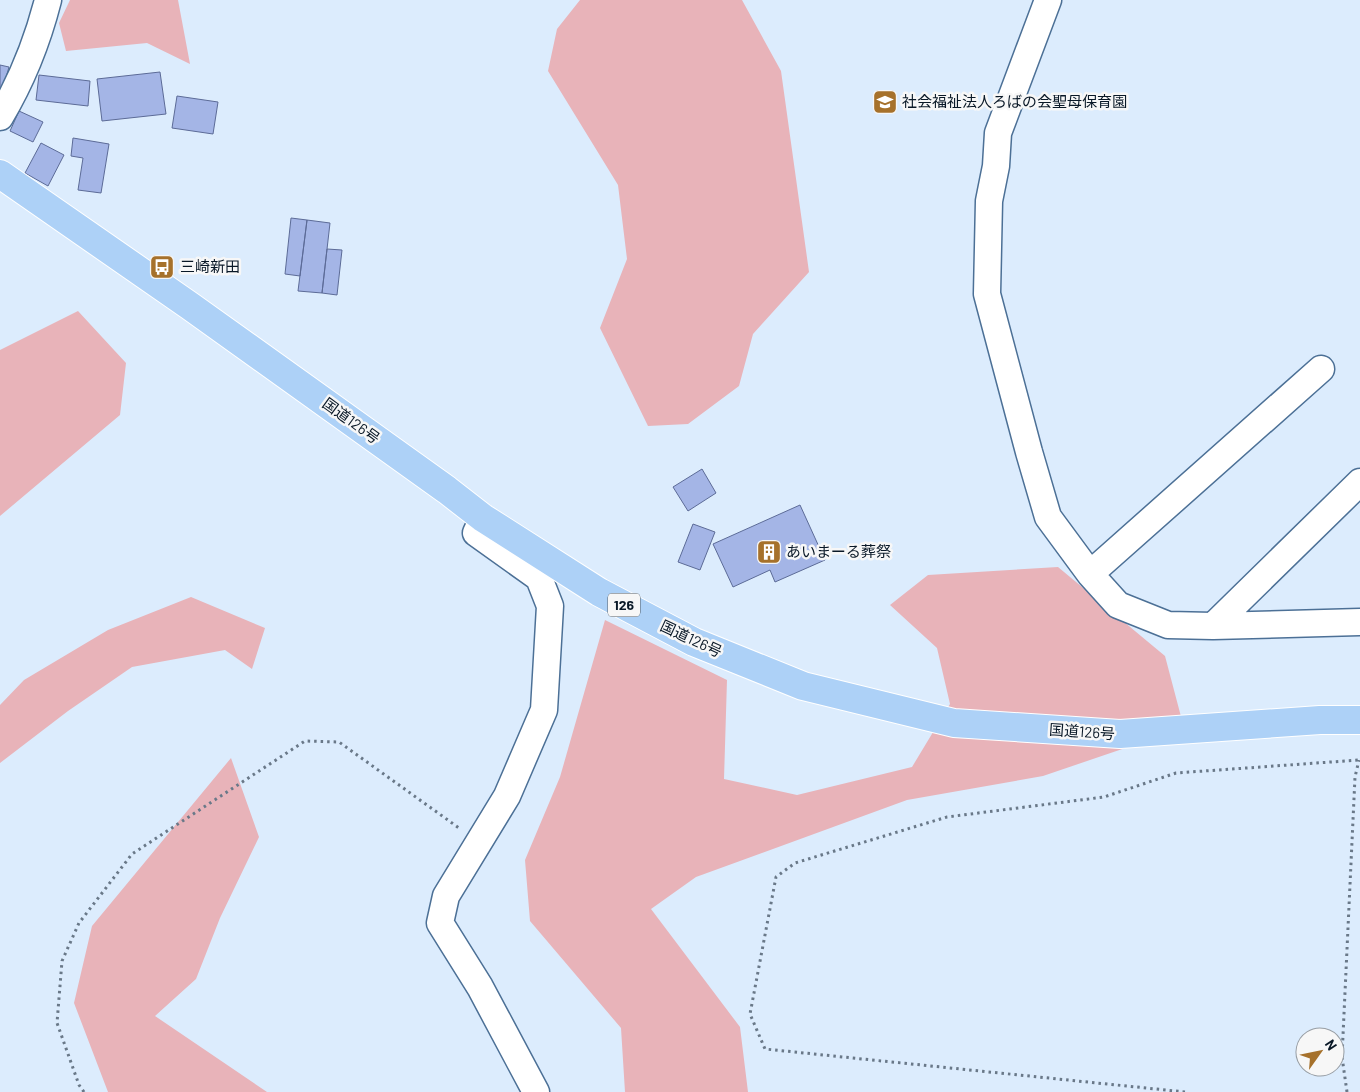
<svg xmlns="http://www.w3.org/2000/svg" width="1360" height="1092" viewBox="0 0 1360 1092" font-family="Barlow,'Noto Sans JP',sans-serif">
<style>
.green{fill:#e8b3b9}
.building{fill:#a4b5e6;stroke:#5c6b97}
.lines{fill:none;stroke-linecap:round;stroke-linejoin:round}
.street-casing{stroke:#4c7096;stroke-width:29}
.highway-casing{stroke:#fff;stroke-width:30}
.path{stroke:#697888;stroke-width:3;stroke-dasharray:2.5 4;stroke-linecap:butt}
.street{stroke:#fff;stroke-width:26}
.highway{stroke:#add1f7;stroke-width:28}
.labels{text-anchor:middle;stroke-width:5;stroke-linejoin:round;paint-order:stroke}
.shield{fill:#f7f7f7;stroke:#505b65;stroke-width:1}
.shield-label{font-size:14px;font-weight:bold;fill:#091827}
.poi-label{font-size:15px;fill:#091827;stroke:#f7f7f7;text-anchor:start}
.street-label{font-size:15px;fill:#091827;stroke:#f7f7f7}
</style>
<rect width="100%" height="100%" fill="#dcecfd"/>
<path class="green" d="M70,0H178L190,64L147,43L66,51L59,23Z
M580,0H742L781,71L809,272L753,334L739,386L688,424L648,426L600,328L627,259L618,185L548,71L557,29Z
M78,311L126,363L120,415L0,516V350Z
M1058,567L1165,656L1184,728L1043,776L907,800L696,877L651,909L740,1027L748,1092H625L621,1028L530,921L525,860L560,777L605,620L727,680L724,779L797,795L912,767L950,704L937,648L890,605L928,575Z
M191,597L265,628L252,669L225,650L132,667L68,711L0,763V705L24,680L108,630Z
M231,758L259,837L220,918L196,979L155,1016L267,1092H108L74,1003L92,926Z"/>
<path class="building" d="M0,65L9,67L0,99Z
M160,72L166,114L102,121L97,79Z
M39,75L90,81L88,106L36,100Z
M177,96L218,102L213,134L172,128Z
M19,111L43,122L33,142L10,131Z
M73,138L109,144L101,193L78,190L83,158L71,156Z
M41,143L64,155L48,186L25,173Z
M291,218L307,220L300,276L285,274Z
M307,220L330,223L322,293L298,291Z
M327,249L342,250L337,295L322,293Z
M702,469L716,493L688,511L673,487Z
M800,505L825,560L775,582L770,570L733,587L713,544Z
M693,524L715,532L700,570L678,562Z"/>
<g class="lines">
<defs>
<path id="street" d="M1048,0L998,133L996,166L989,201L987,294L1029,452L1048,517L1090,574L1118,605L1168,625L1213,626L1360,622
M0,117C21,82 38,39 48,0
M483,518L476,533L539,578L550,606L544,710L507,796L446,896L440,923L480,987L536,1092
M1090,574L1321,369
M1213,626L1360,482"/>
<path id="highway" d="M0,174L190,306L447,490L483,518L599,592L694,642L803,686L954,723L1120,734L1320,720H1360"/>
</defs>
<use href="#street" class="street-casing"/>
<use href="#highway" class="highway-casing"/>
<path class="path" d="M84,1092L79,1085L57,1023L62,961L79,923L132,854L305,741L339,742L459,828
M1185,1092L765,1049L750,1014L776,877L795,863L947,817L1104,797L1176,773L1359,760
M1347,1092L1342,1057L1355,777L1359,760"/>
<use href="#street" class="street"/>
<use href="#highway" class="highway"/>
</g>
<defs>
<symbol id="school-square" viewBox="-11 -11 22 22"><rect x="-9" y="-9" width="18" height="18" rx="4" fill="#a6712b" stroke="#f7f7f7"/><path d="M0-5L7-2L0 1L-7-2ZM-4 1L0 2.5L4 1V4Q0 6-4 4Z" fill="#fff"/></symbol>
<symbol id="bus-square" viewBox="-11 -11 22 22"><rect x="-9" y="-9" width="18" height="18" rx="4" fill="#a6712b" stroke="#f7f7f7"/><path d="M-5-6H5V4H4V6H2V4H-2V6H-4V4H-5ZM-3.5-4V0h7V-4ZM-3.5 1.2v1.5H-2V1.2ZM2 1.2v1.5H3.5V1.2Z" fill="#fff"/></symbol>
<symbol id="building-square" viewBox="-11 -11 22 22"><rect x="-9" y="-9" width="18" height="18" rx="4" fill="#a6712b" stroke="#f7f7f7"/><path d="M-4-6H4V6H1V3H-1V6H-4ZM-2.5-4.3h1.7v1.8h-1.7ZM.8-4.3h1.7v1.8H.8ZM-2.5-1h1.7V.8h-1.7ZM.8-1h1.7V.8H.8Z" fill="#fff"/></symbol>
</defs>
<g fill-rule="evenodd">
<use href="#school-square" x="871" y="88" width="28" height="28"/>
<use href="#bus-square" x="148" y="253" width="28" height="28"/>
<use href="#building-square" x="755" y="538" width="28" height="28"/>
</g>
<g class="labels">
<rect class="shield" x="608" y="593.5" width="32" height="23" rx="4"/>
<g class="shield-label">
<text x="624" y="610">126</text>
</g>
<g class="poi-label">
<text x="902" y="107">社会福祉法人ろばの会聖母保育園</text>
<text x="180" y="272">三崎新田</text>
<text x="786" y="557">あいまーる葬祭</text>
</g>
<g class="street-label">
<text transform="translate(351 421) rotate(36)" y="5">国道126号</text>
<text transform="translate(691 639) rotate(25)" y="5">国道126号</text>
<text transform="translate(1082 732) rotate(4)" y="5">国道126号</text>
</g>
</g>
<g transform="translate(1320 1052) rotate(57)"><circle r="24" fill="#f7f7f7" stroke="#989ea4"/>
<path d="M0-4L9 19L0 12L-9 19Z" fill="#a6712b"/>
<text y="-8" font-size="14" font-weight="bold" text-anchor="middle" fill="#091827">N</text>
</g>
</svg>
